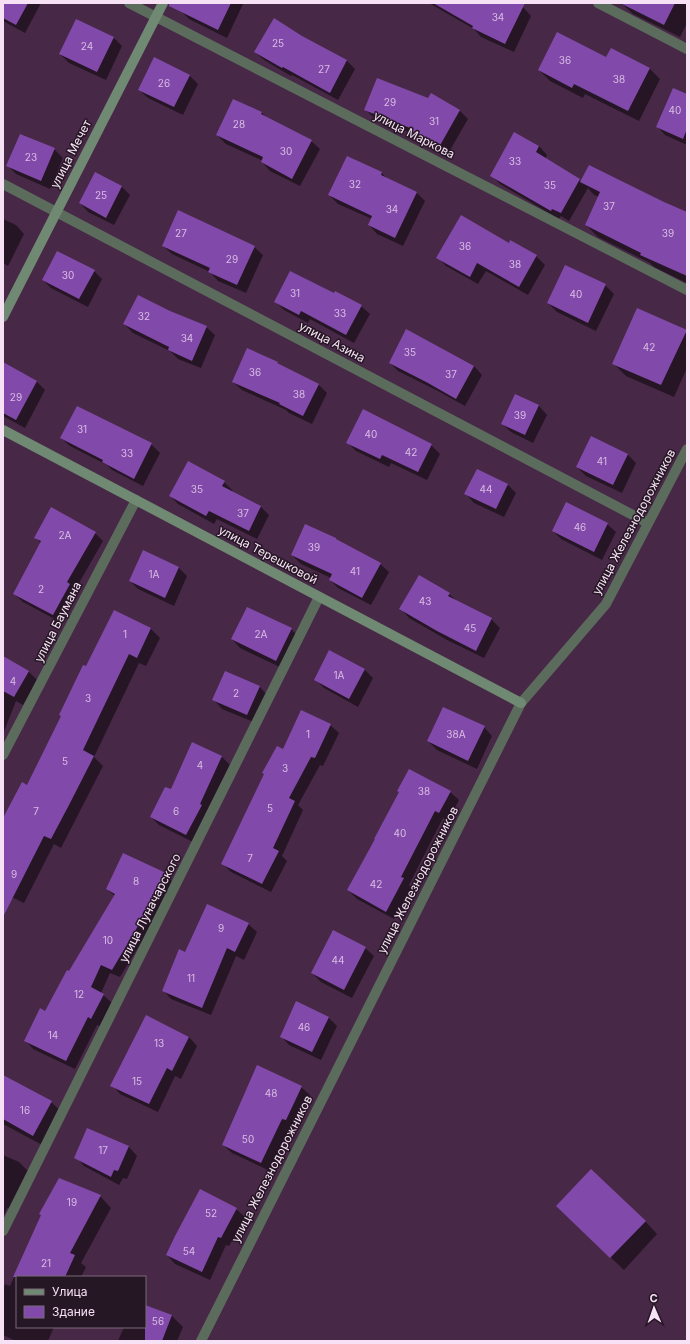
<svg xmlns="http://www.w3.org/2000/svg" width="690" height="1344" viewBox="0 0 690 1344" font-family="Inter,sans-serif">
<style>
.shadow{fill:#0007}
.building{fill:#814aaa}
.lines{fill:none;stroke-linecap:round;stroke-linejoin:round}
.street{stroke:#5b6c5d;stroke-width:10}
.secondary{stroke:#6f8972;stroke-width:10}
.labels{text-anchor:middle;stroke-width:3;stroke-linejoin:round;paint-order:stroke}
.number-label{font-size:10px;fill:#dabce2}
.street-label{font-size:12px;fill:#f7e2f5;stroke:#261725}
</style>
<rect width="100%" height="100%" fill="#482847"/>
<path class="shadow" d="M3,3H41L25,33L3,21Z
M184,3H242L243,4L227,38L189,19L180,10Z
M429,3H514L523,7L531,16L514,52L481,37L474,29Z
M621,3H687V23L680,37L633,14Z
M301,37L347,61L355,69L338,100L292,75L291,76L264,60L255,52Z
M114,38L122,46L106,80L69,63L60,54Z
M607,58L649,68L660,79L639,121L585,94L583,98L550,81L539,70Z
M154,59L190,76L198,84L183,115L148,98L139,90Z
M432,95L460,111L468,119L446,157L418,141L409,132L374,118L366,110L428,100Z
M687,95V145L665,135L657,126Z
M234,100L262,113L267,118L311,141L320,149L300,186L270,171L262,162L263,161L226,144L217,135Z
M515,133L539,146L547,155L545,159L582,182L687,213V283L654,267L650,263L598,237L586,225L599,197L594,195L588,188L569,221L561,216L559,219L500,184L492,176Z
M54,149L63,158L50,189L16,174L8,166Z
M96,173L122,187L130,195L114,225L88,212L80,203Z
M382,173L387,179L417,193L425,201L403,246L377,234L369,225L372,219L338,204L329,195Z
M3,219L16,225L24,234L8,266L3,263Z
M509,244L536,256L545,265L528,295L486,271L478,284L446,266L438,258Z
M163,246L254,247L263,255L246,293L218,281L210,272L172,254Z
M566,266L605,285L614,294L596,331L557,312L548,303Z
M94,271L102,279L88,307L51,288L43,280Z
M334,295L361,306L370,314L354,343L310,319L308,323L284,310L275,301Z
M170,312L206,327L215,335L201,368L178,359L170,351L133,333L124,324Z
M686,330L687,331V368L674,397L626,376L613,363Z
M3,363L37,382L45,390L25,428L3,416Z
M390,363L474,366L482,375L465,406L438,391L398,371Z
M233,382L318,384L327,393L312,424L289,413L286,410L242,390Z
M516,395L539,406L547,415L533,443L511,432L502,424Z
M78,407L151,444L160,453L143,486L112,470L107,465L70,446L61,438Z
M592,438L628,455L636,463L622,493L586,476L577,467Z
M348,443L431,445L440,454L427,480L391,463L389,467L356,451Z
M224,482L233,491L232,492L261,507L269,515L257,539L217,519L214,524L178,504L170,496Z
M507,484L516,493L504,517L474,503L466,494Z
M607,524L616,532L602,560L561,539L553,531Z
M95,533L103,541L75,590L78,593L62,623L23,602L14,594L41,543L35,537Z
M339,542L380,564L389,572L371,605L338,588L330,580L331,578L301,564L292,555Z
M144,552L179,568L187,576L174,606L138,589L130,581Z
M449,594L458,602L491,619L500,628L484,658L447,640L409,618L401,609Z
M114,611L151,629L160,638L146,666L139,663L94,757L103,766L61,848L54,844L24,903L3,893V821L27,786Z
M291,629L300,638L284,669L240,648L232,639Z
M3,657L29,672L37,680L23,705L16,701L3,734Z
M364,669L373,678L358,707L324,688L315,679Z
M259,686L267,695L256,723L222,709L214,700Z
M330,725L339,733L323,766L320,765L298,805L303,810L282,856L287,861L271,892L231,872L222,863L265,774L283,750Z
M484,727L492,736L477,769L437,750L428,741Z
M193,744L222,757L230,765L195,843L159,825L151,817L171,791Z
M450,792L459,800L448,821L443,818L409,885L412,888L394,919L357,899L348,890Z
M165,874L174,883L156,918L120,977L110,973L101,993L112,1003L100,1026L97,1025L75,1069L33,1049L25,1040L46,1012L115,896L107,889Z
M248,924L257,932L244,960L236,956L211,1015L171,999L163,990L186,953Z
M365,948L374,956L352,998L321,982L312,973Z
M147,1016L189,1037L197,1046L181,1079L175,1076L158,1112L120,1094L112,1085Z
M328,1017L337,1026L321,1060L289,1045L281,1036Z
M3,1080L51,1102L64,1114L46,1147L3,1124Z
M301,1087L310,1095L294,1128L290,1126L270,1171L232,1153L223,1145Z
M88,1129L129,1147L137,1156L127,1179L123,1178L119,1185L84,1166L76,1157Z
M3,1155L19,1162L29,1172L13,1210L7,1208L3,1218Z
M100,1196L111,1208L81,1263L86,1267L81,1277H17V1327H54L48,1341H16L3,1335V1290L5,1284L10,1286L42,1215Z
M236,1209L245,1217L229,1246L226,1245L210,1280L175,1264L167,1255Z
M569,1218L645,1221L657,1234L624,1270Z
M145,1306L172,1316L183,1327L177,1341H118L124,1327H145Z"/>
<path class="building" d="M3,3H28L16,25L3,18Z
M169,3H231L218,30L169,6Z
M433,3H525L505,44L472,28L473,26Z
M620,3H675L664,25Z
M274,18L302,36L347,60L330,93L283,67L282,68L254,52Z
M76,19L114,37L97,72L59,54Z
M557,32L606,57L611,48L650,68L628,111L574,84L572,88L538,70Z
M154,57L190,75L174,107L138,90Z
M377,78L428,98L431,93L460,110L438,149L408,132L410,128L364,110Z
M673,88L687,94V129L683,139L656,127Z
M233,99L262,112L261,114L312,140L292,179L261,162L263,157L216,135Z
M514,132L539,146L536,152L580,179L561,213L552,209L551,211L490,176Z
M20,134L55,148L41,181L6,166Z
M347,156L382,172L381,175L417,192L395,238L368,225L372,216L328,195Z
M589,165L664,202L687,212V276L640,255L641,253L585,225L600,192L580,182Z
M95,172L122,186L106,218L79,203Z
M178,210L255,246L237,285L208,272L210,268L162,246Z
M461,215L509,243L510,240L537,255L519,287L477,263L470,277L436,258Z
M57,251L95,270L79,299L42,280Z
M565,265L606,284L588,323L547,303Z
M290,271L334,293L335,291L362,305L346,335L301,311L299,315L274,302Z
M138,295L170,311L207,326L192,361L168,350L169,347L123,324Z
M637,308L687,330L661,385L612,364Z
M406,329L474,366L456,399L428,383L389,363Z
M247,348L278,362L277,363L319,384L303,416L279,404L280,403L232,382Z
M3,362L37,381L16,420L3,413Z
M515,394L539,405L525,435L501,424Z
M77,406L152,443L134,479L102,462L103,460L60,438Z
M363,409L432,444L418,472L382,455L380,459L346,443Z
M591,436L628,454L613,485L576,467Z
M188,461L225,481L222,486L261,506L249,531L209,511L206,516L169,496Z
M477,469L508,484L496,509L464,494Z
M566,502L608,523L594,552L552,531Z
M51,507L96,532L67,582L70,584L53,615L13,594L41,541L34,538Z
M305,524L336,538V539L381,563L362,598L329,580L332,574L291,555Z
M143,550L179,567L165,598L129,581Z
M419,575L450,593L448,596L492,618L476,651L437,631L399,609Z
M247,607L292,628L276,661L231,639Z
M114,610L151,628L137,658L129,654L83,750L94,756L69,805L51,839L44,836L3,917V818L22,782L27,785L61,716L59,715L83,665L86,666Z
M329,650L365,669L349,699L314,680Z
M3,656L29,671L14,697L3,691Z
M225,671L260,686L247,715L212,700Z
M443,707L485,726L468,761L427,741Z
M301,710L331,724L315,758L311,757L289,798L295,801L273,848L279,851L262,884L221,864L264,774L262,773L277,746L283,749Z
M192,742L222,756L200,804L202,805L186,835L150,817L165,787L171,789Z
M409,769L451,791L439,813L435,811L401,877L404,878L386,912L347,890L375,839H374L399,792L397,791Z
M123,853L166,873L148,909L112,970L101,965L91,987L104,994L91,1019L88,1017L66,1061L24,1041L40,1008L45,1011L67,970L69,971L115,894L106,889Z
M207,904L249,923L235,952L227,948L202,1008L162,991L179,949L185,952Z
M333,930L366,947L344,990L311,973Z
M296,1001L329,1017L312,1052L280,1037Z
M146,1015L189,1037L172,1071L167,1068L149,1104L110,1086Z
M257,1065L302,1086L286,1120L282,1119L261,1163L222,1145Z
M3,1075L52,1101L33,1136L3,1119Z
M87,1128L129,1146L118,1171L114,1170L111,1177L74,1158Z
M591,1169L646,1221L610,1258L556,1206Z
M59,1178L101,1195L70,1253L75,1255L65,1277H13L41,1215L39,1214Z
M200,1189L237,1208L221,1238L218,1237L202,1272L166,1255L175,1236Z
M145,1305L172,1315L162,1341H145Z"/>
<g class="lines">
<path class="street" d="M129,3L687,290
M598,3L687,49
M3,184L648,523
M3,755L136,500
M3,1231L319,597
M201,1341L521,703L606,604L687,449"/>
<path class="secondary" d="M3,317L163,3
M3,430L521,703"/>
</g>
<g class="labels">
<g class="number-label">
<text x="498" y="21">34</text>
<text x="278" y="47">25</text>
<text x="87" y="50">24</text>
<text x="565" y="64">36</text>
<text x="324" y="73">27</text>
<text x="619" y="83">38</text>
<text x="164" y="87">26</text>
<text x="390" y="106">29</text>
<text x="675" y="114">40</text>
<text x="434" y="125">31</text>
<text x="239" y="128">28</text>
<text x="286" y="155">30</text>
<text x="31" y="161">23</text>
<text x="515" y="165">33</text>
<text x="355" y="188">32</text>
<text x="550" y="189">35</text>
<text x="101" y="199">25</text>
<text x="609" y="210">37</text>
<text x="392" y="213">34</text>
<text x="181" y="237">27</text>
<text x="668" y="237">39</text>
<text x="465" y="250">36</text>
<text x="232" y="263">29</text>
<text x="515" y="268">38</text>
<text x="68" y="279">30</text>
<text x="295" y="297">31</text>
<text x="576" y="298">40</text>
<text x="340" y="317">33</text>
<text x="144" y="320">32</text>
<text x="187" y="342">34</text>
<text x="649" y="351">42</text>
<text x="410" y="356">35</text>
<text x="255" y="376">36</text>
<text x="451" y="378">37</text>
<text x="299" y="398">38</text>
<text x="16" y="401">29</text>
<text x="520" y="419">39</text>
<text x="82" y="433">31</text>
<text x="371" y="438">40</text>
<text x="411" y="456">42</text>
<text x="127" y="457">33</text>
<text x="602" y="465">41</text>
<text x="197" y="493">35</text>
<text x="486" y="493">44</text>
<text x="243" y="517">37</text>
<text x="580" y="531">46</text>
<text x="65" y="539">2А</text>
<text x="314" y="551">39</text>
<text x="355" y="575">41</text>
<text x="154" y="578">1А</text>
<text x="41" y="593">2</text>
<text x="425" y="605">43</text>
<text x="470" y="632">45</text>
<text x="125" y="638">1</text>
<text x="261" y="638">2А</text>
<text x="339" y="679">1А</text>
<text x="13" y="685">4</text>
<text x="236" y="697">2</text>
<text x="88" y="702">3</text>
<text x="308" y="738">1</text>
<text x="456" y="738">38А</text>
<text x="65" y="765">5</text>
<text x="200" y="769">4</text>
<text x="285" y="772">3</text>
<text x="424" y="795">38</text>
<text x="270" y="812">5</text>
<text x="36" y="815">7</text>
<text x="176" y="815">6</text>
<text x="400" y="837">40</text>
<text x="250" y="862">7</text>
<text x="14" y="878">9</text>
<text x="136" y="885">8</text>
<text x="376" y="888">42</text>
<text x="221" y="932">9</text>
<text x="108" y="944">10</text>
<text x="338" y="964">44</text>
<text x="191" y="982">11</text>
<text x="79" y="998">12</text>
<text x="304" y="1031">46</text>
<text x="53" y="1039">14</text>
<text x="159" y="1047">13</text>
<text x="137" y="1085">15</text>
<text x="271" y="1097">48</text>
<text x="25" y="1114">16</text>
<text x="248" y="1143">50</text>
<text x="103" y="1154">17</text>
<text x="72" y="1206">19</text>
<text x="211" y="1217">52</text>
<text x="189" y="1255">54</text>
<text x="46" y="1267">21</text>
<text x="158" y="1325">56</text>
</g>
<g class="street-label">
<text transform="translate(414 135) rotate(27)" y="4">улица Маркова</text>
<text transform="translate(71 154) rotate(-63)" y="4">улица Мечет</text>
<text transform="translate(332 342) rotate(28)" y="4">улица Азина</text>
<text transform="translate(634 522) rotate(-62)" y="4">улица Железнодорожников</text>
<text transform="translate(268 555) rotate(28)" y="4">улица Терешковой</text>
<text transform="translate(58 622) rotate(-63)" y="4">улица Баумана</text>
<text transform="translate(418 880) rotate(-63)" y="4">улица Железнодорожников</text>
<text transform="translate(150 908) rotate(-63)" y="4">улица Луначарского</text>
<text transform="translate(272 1169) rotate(-63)" y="4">улица Железнодорожников</text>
</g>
</g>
<rect width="690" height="1344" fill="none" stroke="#f7e2f5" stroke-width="8"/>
<rect x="16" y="1276" width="130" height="52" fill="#261725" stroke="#7a6878"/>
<rect x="24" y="1289" width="20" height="6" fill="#6f8972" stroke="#7a6878"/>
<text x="52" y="1296" font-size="12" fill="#f7e2f5">Улица</text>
<rect x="24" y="1306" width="20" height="12" fill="#814aaa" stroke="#7a6878"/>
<text x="52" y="1316" font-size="12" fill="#f7e2f5">Здание</text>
<g transform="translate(654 1308) rotate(358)" stroke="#261725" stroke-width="3" paint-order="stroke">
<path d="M0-3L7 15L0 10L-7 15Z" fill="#f7e2f5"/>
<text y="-6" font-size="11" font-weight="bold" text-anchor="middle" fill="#f7e2f5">С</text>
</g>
</svg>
